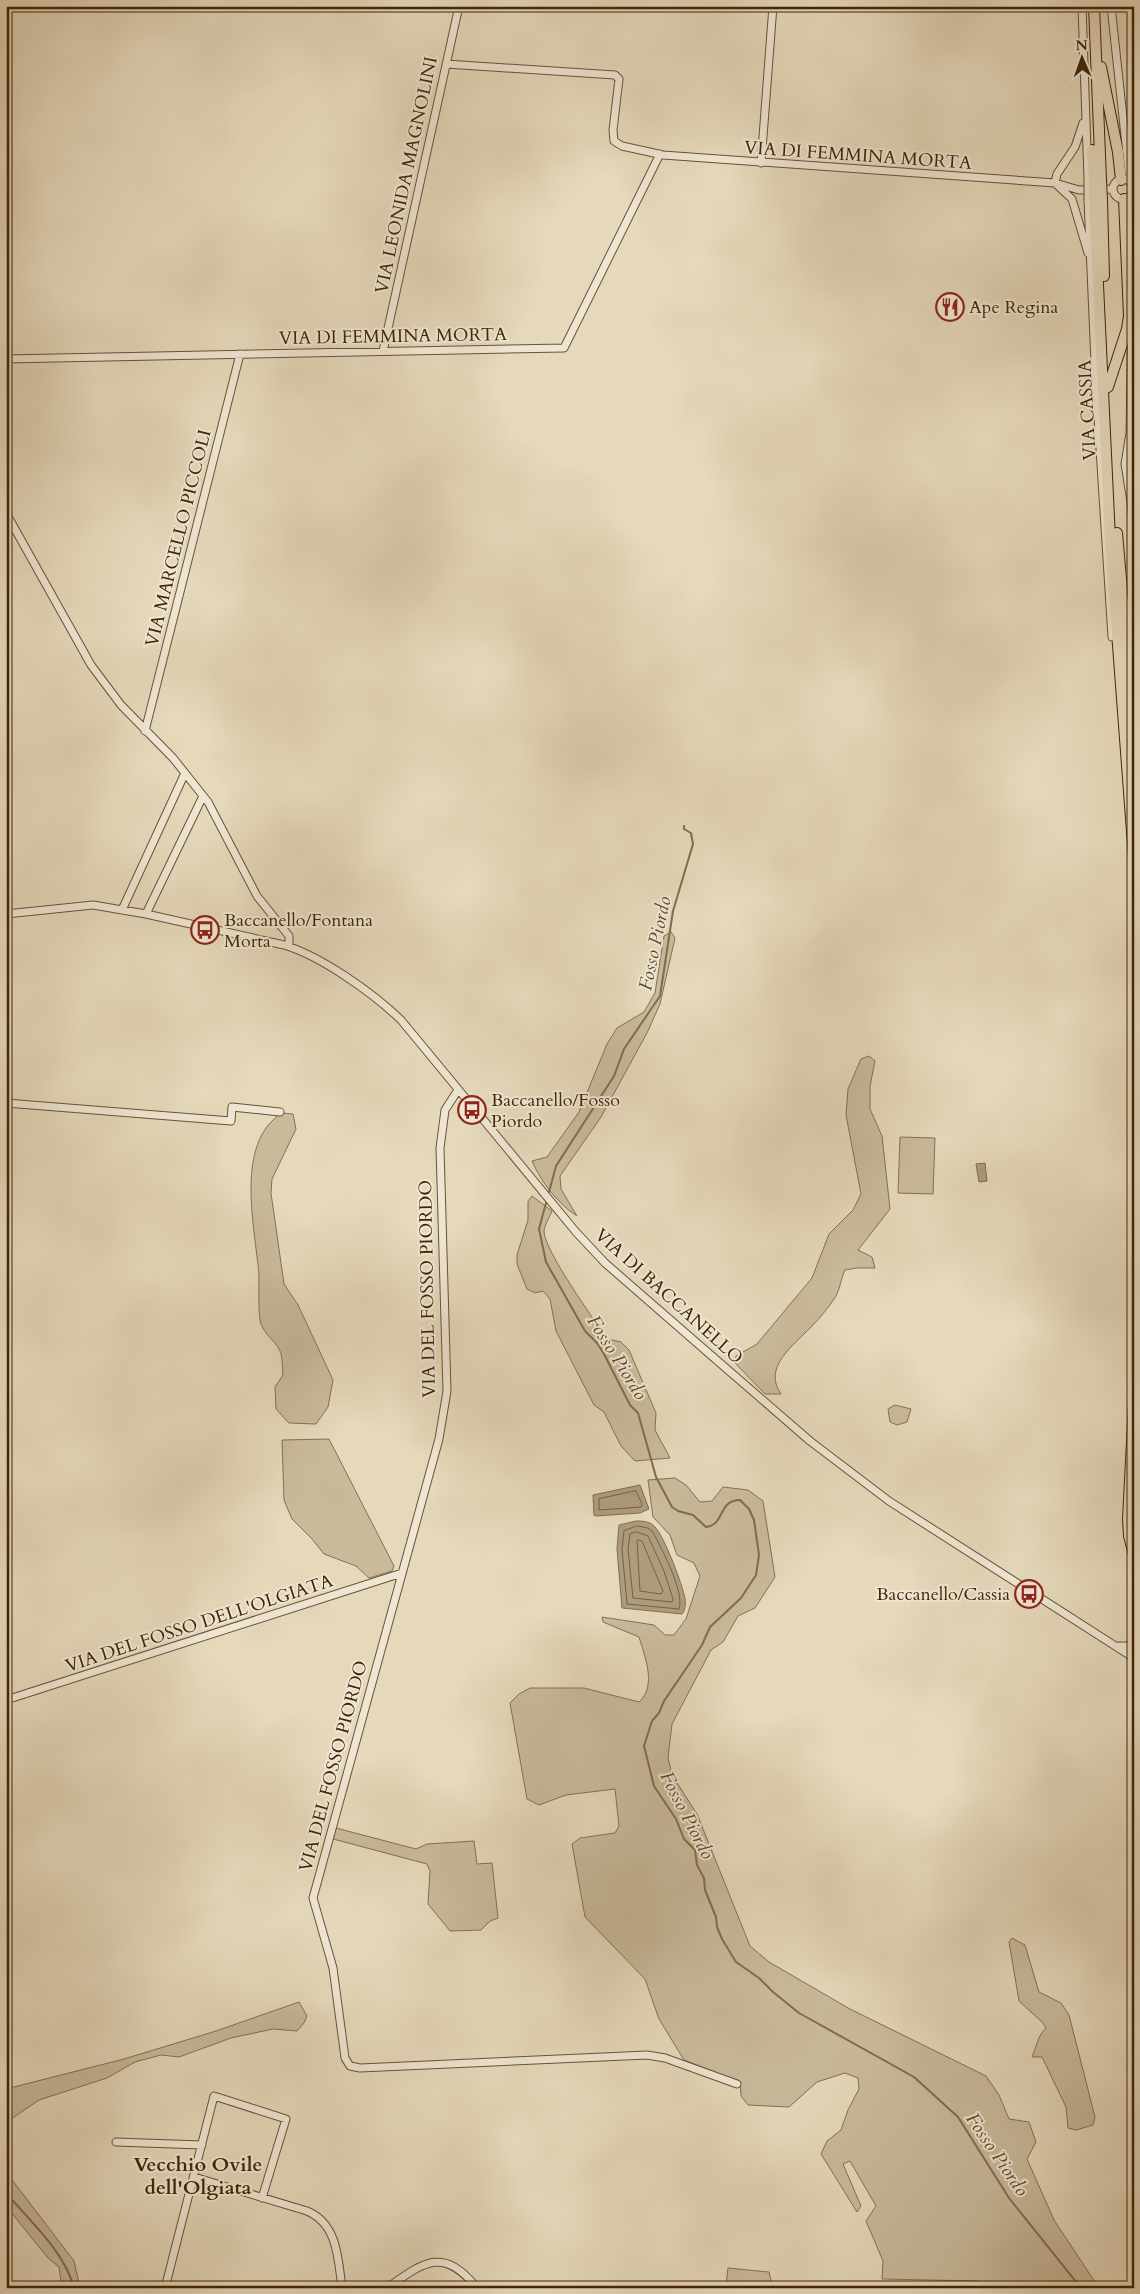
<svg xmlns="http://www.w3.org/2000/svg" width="1140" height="2294" viewBox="0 0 1140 2294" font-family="Cardo,serif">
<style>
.green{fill:#c9ba9c;stroke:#847052}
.water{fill:#ad9b7e;stroke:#816c4e}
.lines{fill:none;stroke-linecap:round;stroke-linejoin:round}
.shore{stroke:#766042;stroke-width:1}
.stream{stroke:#816c4e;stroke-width:2}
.minor-casing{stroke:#695234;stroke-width:9}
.highway-casing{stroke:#402507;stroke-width:12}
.minor{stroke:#eee6d3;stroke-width:7}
.highway{stroke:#e5d8bb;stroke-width:10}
.minor-bridge-casing{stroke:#695234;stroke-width:9;stroke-linecap:butt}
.highway-bridge-casing{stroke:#402507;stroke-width:12;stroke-linecap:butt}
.minor-bridge{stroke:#eee6d3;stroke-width:7}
.highway-bridge{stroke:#e5d8bb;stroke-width:10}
.labels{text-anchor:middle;stroke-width:4;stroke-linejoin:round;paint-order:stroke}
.street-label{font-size:18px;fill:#402507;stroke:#eee6d3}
.poi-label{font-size:18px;fill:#402507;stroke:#eee6d3;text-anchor:start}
.water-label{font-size:19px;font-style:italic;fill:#61482b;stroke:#eee6d3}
.quarter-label{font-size:20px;font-weight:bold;fill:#402507;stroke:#eee6d3}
</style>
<rect width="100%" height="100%" fill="#e5d8bb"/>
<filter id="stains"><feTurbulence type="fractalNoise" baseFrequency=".004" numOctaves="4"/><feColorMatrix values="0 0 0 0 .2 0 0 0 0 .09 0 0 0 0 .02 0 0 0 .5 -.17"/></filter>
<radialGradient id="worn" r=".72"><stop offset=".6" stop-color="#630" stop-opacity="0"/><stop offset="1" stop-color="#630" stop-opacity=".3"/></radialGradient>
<path class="green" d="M671,932L675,938L660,1004L647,1033L601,1117L560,1176L561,1189L577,1216C558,1204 541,1182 532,1161L547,1157L579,1112L607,1044L617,1028L644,1012L655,993L664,936Z
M869,1056L875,1061L870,1086V1109L882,1136L890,1209L858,1250L872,1257L875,1268H857L845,1270C841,1278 840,1289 836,1296C829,1307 820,1318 811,1327C794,1345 762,1367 781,1394H765L735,1363L736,1356L757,1344L812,1278L829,1234L853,1210L861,1194L846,1115L848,1089L861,1059Z
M282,1113L293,1114L296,1129L272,1179L271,1193L284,1284L298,1305L333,1380L328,1407L316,1424L289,1423L276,1409L275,1387L283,1375C282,1368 283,1355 279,1349C275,1341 265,1335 261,1324C258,1315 259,1287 259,1275C255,1227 234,1143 282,1113Z
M900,1137L935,1138L933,1194L898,1193Z
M532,1196L552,1211C550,1217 544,1225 544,1232C546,1253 593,1318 607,1339L621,1342L629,1350L656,1413L655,1430L670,1458L635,1461L621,1446L604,1412L594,1405L556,1331L550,1299L543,1291L535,1293L527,1289L517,1264V1255L528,1220V1201Z
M895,1405L911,1409L907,1422L897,1425L890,1422L888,1409Z
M329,1439L394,1566L392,1571L369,1578L356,1566L324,1554L312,1539L292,1519L284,1500L282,1440Z
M675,1478L686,1485L700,1502L712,1501L723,1487L748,1490L763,1501L775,1577L755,1608L738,1616L723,1642L711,1650L672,1724L668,1758L672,1775L697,1814L750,1946L769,1962L850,2009L986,2076L999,2095L1009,2119L1029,2122L1036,2142L1027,2159L1054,2220L1099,2288H986L977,2281L882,2279L883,2261L866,2221L876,2206L850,2161L843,2164L861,2206L857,2212L821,2154L827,2141L841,2130L848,2110L859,2089L858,2078L845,2073L817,2082L789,2107L748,2105L741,2096L740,2082L684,2060L659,2019L645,1979L585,1917L572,1844L580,1838L615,1833L619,1826L615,1789L566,1795L539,1805L527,1799L510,1703L519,1694L530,1688H584L639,1702C657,1686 645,1657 639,1637L603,1622L602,1617L654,1625L665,1635H674L686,1619L700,1576L694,1563L677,1555L670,1535L653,1517L648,1480Z
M336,1828L416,1849L427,1844L474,1841L477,1864L492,1863L498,1918L490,1921L481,1930L450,1931L428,1904L430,1871L427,1864L333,1839Z
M1012,1938L1025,1945L1039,1992L1061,2003L1069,2015L1095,2117L1093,2125L1076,2130L1068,2128L1066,2107L1042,2057H1032C1037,2046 1037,2037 1046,2028L1043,2023L1019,2001L1009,1942Z
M299,2002L307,2016L304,2023L297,2031L273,2029L231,2038L179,2057L161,2055L135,2062L107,2078L39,2100L11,2119L6,2118V2089L124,2059L216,2031Z
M6,2172L74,2261L80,2288H62L59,2267L48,2258L6,2206Z
M728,2268L769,2272L773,2288L742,2283L726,2285Z"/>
<path class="water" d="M985,1163L987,1181L979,1182L976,1164Z
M640,1485L649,1509L640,1513L596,1516L594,1515L593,1495Z
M636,1521C642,1521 649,1521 654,1526C664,1535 683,1586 685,1599C686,1605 685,1610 682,1614L622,1608L617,1549L619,1525Z"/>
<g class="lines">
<path class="shore" d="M636,1491L642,1504L641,1507L599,1510V1499Z
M637,1526L648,1528L653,1532C661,1548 685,1592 679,1609L627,1604L622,1549L624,1531Z
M637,1532L648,1536L664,1571L673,1599L672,1602L633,1598L628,1549L630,1534Z
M639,1540L642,1541L663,1591L661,1594L640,1591L637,1541Z"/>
<path class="stream" d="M549,1192L556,1166L614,1076L624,1049L660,996L673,911L693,844L691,833L684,829V826
M546,1203L539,1229L546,1262L585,1331L597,1343L604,1354L630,1405L638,1413L656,1477L672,1507L678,1511L693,1515L706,1527C725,1525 718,1500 740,1500L749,1509L754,1520L759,1555L756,1575L741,1598L710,1627L702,1645L664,1701L659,1713L652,1721L644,1746L654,1786L676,1819L684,1839L695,1850L697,1865L704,1878L705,1890L716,1917L717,1927L722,1939L736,1962L759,1978L773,1992L799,2013L914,2077L958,2117L1009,2198L1081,2288
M6,2193C30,2221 64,2251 74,2288"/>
<defs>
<path id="minor" d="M1082,6L1088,179
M1111,6L1130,182
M446,64L615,75L619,79L613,130L614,141L622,146L663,155L1055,183L1079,190L1113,189
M1129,141L1134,162
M761,163L773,6
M1113 189a10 10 0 1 1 20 0a10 10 0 1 1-20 0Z
M1055,183L1057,174L1075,147L1083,123
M1057,185L1072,199L1088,253
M1088,200L1096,386L1112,637
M383,351L459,6
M6,359L564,348L660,154
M1134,463L1125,464L1131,502H1134
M1125,464L1130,433L1132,320
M1131,502L1134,534
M6,513L91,665L121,705L173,758L208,802L257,896L289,936V946
M145,731L240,354
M122,910L185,773
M6,914L93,905L146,914L284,945C321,956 373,993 401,1020L576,1232L605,1263L728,1370L810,1441L889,1501L1134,1658
M146,914L203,796
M458,1090L445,1110L440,1148L447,1391L439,1439L313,1898L333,1968L345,2058L350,2066L360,2068L647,2055L665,2058L737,2084
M6,1103L231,1121L232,1107L280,1112
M1119,1646H1134
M6,1700L402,1573
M116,2142L202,2145
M194,2177L307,2211C338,2224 338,2259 342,2288
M165,2288L214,2096L286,2119L262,2198
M387,2288C424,2262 443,2246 477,2288"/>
<path id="highway" d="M1094,6L1101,180
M1101,67L1118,152L1121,180
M1092,150L1094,180
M1094,200L1110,539L1134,858
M1102,200L1104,276
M1108,387L1127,329L1129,316L1124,199
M1117,533L1134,728
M1134,1402L1128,1519L1129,1536L1134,1555"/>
</defs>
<use href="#minor" class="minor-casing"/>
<use href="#highway" class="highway-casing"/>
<use href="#minor" class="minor"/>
<use href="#highway" class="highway"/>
<defs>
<path id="minor-bridge" d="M1088,179V200"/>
<path id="highway-bridge" d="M1094,180V200
M1101,180L1102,200"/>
</defs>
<use href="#minor-bridge" class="minor-bridge-casing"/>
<use href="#highway-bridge" class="highway-bridge-casing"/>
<use href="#minor-bridge" class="minor-bridge"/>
<use href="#highway-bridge" class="highway-bridge"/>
</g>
<defs>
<symbol id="restaurant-ring" viewBox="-11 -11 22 22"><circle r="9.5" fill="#eee6d3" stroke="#8f2418" stroke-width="1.5"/><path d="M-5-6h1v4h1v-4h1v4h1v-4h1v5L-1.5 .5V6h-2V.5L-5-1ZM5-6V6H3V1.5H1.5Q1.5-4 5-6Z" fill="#8f2418"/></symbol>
<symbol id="bus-ring" viewBox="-11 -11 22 22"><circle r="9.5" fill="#eee6d3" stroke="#8f2418" stroke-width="1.5"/><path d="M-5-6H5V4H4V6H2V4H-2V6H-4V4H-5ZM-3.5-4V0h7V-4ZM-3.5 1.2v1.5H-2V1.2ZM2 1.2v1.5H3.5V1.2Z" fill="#8f2418"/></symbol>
</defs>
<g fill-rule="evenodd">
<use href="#restaurant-ring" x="934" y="291" width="32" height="32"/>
<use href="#bus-ring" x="189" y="914" width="32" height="32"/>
<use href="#bus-ring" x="456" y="1094" width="32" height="32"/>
<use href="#bus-ring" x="1013" y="1578" width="32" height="32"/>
</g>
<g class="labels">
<g class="street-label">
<text transform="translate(858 155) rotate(4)" y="6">VIA DI FEMMINA MORTA</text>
<text transform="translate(406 175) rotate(-78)" y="6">VIA LEONIDA MAGNOLINI</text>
<text transform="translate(393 336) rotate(-1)" y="6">VIA DI FEMMINA MORTA</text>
<text transform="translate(1087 410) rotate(-93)" y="6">VIA CASSIA</text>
<text transform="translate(178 538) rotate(-76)" y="6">VIA MARCELLO PICCOLI</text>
<text transform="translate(427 1289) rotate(-91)" y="6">VIA DEL FOSSO PIORDO</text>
<text transform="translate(669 1296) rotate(42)" y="6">VIA DI BACCANELLO</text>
<text transform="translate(199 1623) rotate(-18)" y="6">VIA DEL FOSSO DELL'OLGIATA</text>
<text transform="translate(333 1766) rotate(-75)" y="6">VIA DEL FOSSO PIORDO</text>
</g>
<g class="poi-label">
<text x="969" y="313">Ape Regina</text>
<text x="224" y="926">Baccanello/Fontana<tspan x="224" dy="21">Morta</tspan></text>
<text x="491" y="1106">Baccanello/Fosso<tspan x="491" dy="21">Piordo</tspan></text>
<text x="1010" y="1600" text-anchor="end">Baccanello/Cassia</text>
</g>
<g class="water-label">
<text transform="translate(654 943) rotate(-78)" y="7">Fosso Piordo</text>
<text transform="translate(618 1357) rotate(58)" y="7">Fosso Piordo</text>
<text transform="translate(688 1815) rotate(63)" y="7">Fosso Piordo</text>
<text transform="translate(998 2154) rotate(56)" y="7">Fosso Piordo</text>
</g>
<g class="quarter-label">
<text x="198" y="2171">Vecchio Ovile<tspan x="198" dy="23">dell'Olgiata</tspan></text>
</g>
</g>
<rect width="1140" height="2294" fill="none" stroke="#e5d8bb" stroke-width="25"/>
<rect x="8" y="8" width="1125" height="2279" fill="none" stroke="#402507" stroke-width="2.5"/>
<rect x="12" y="12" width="1115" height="2269" fill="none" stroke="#402507"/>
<g transform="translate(1082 58) rotate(358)" stroke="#eee6d3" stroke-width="4" paint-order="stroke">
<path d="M0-4L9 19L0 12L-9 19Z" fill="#402507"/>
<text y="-8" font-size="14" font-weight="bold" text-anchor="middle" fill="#402507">N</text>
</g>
<rect width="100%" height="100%" filter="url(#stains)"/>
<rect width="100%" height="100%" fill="url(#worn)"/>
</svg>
